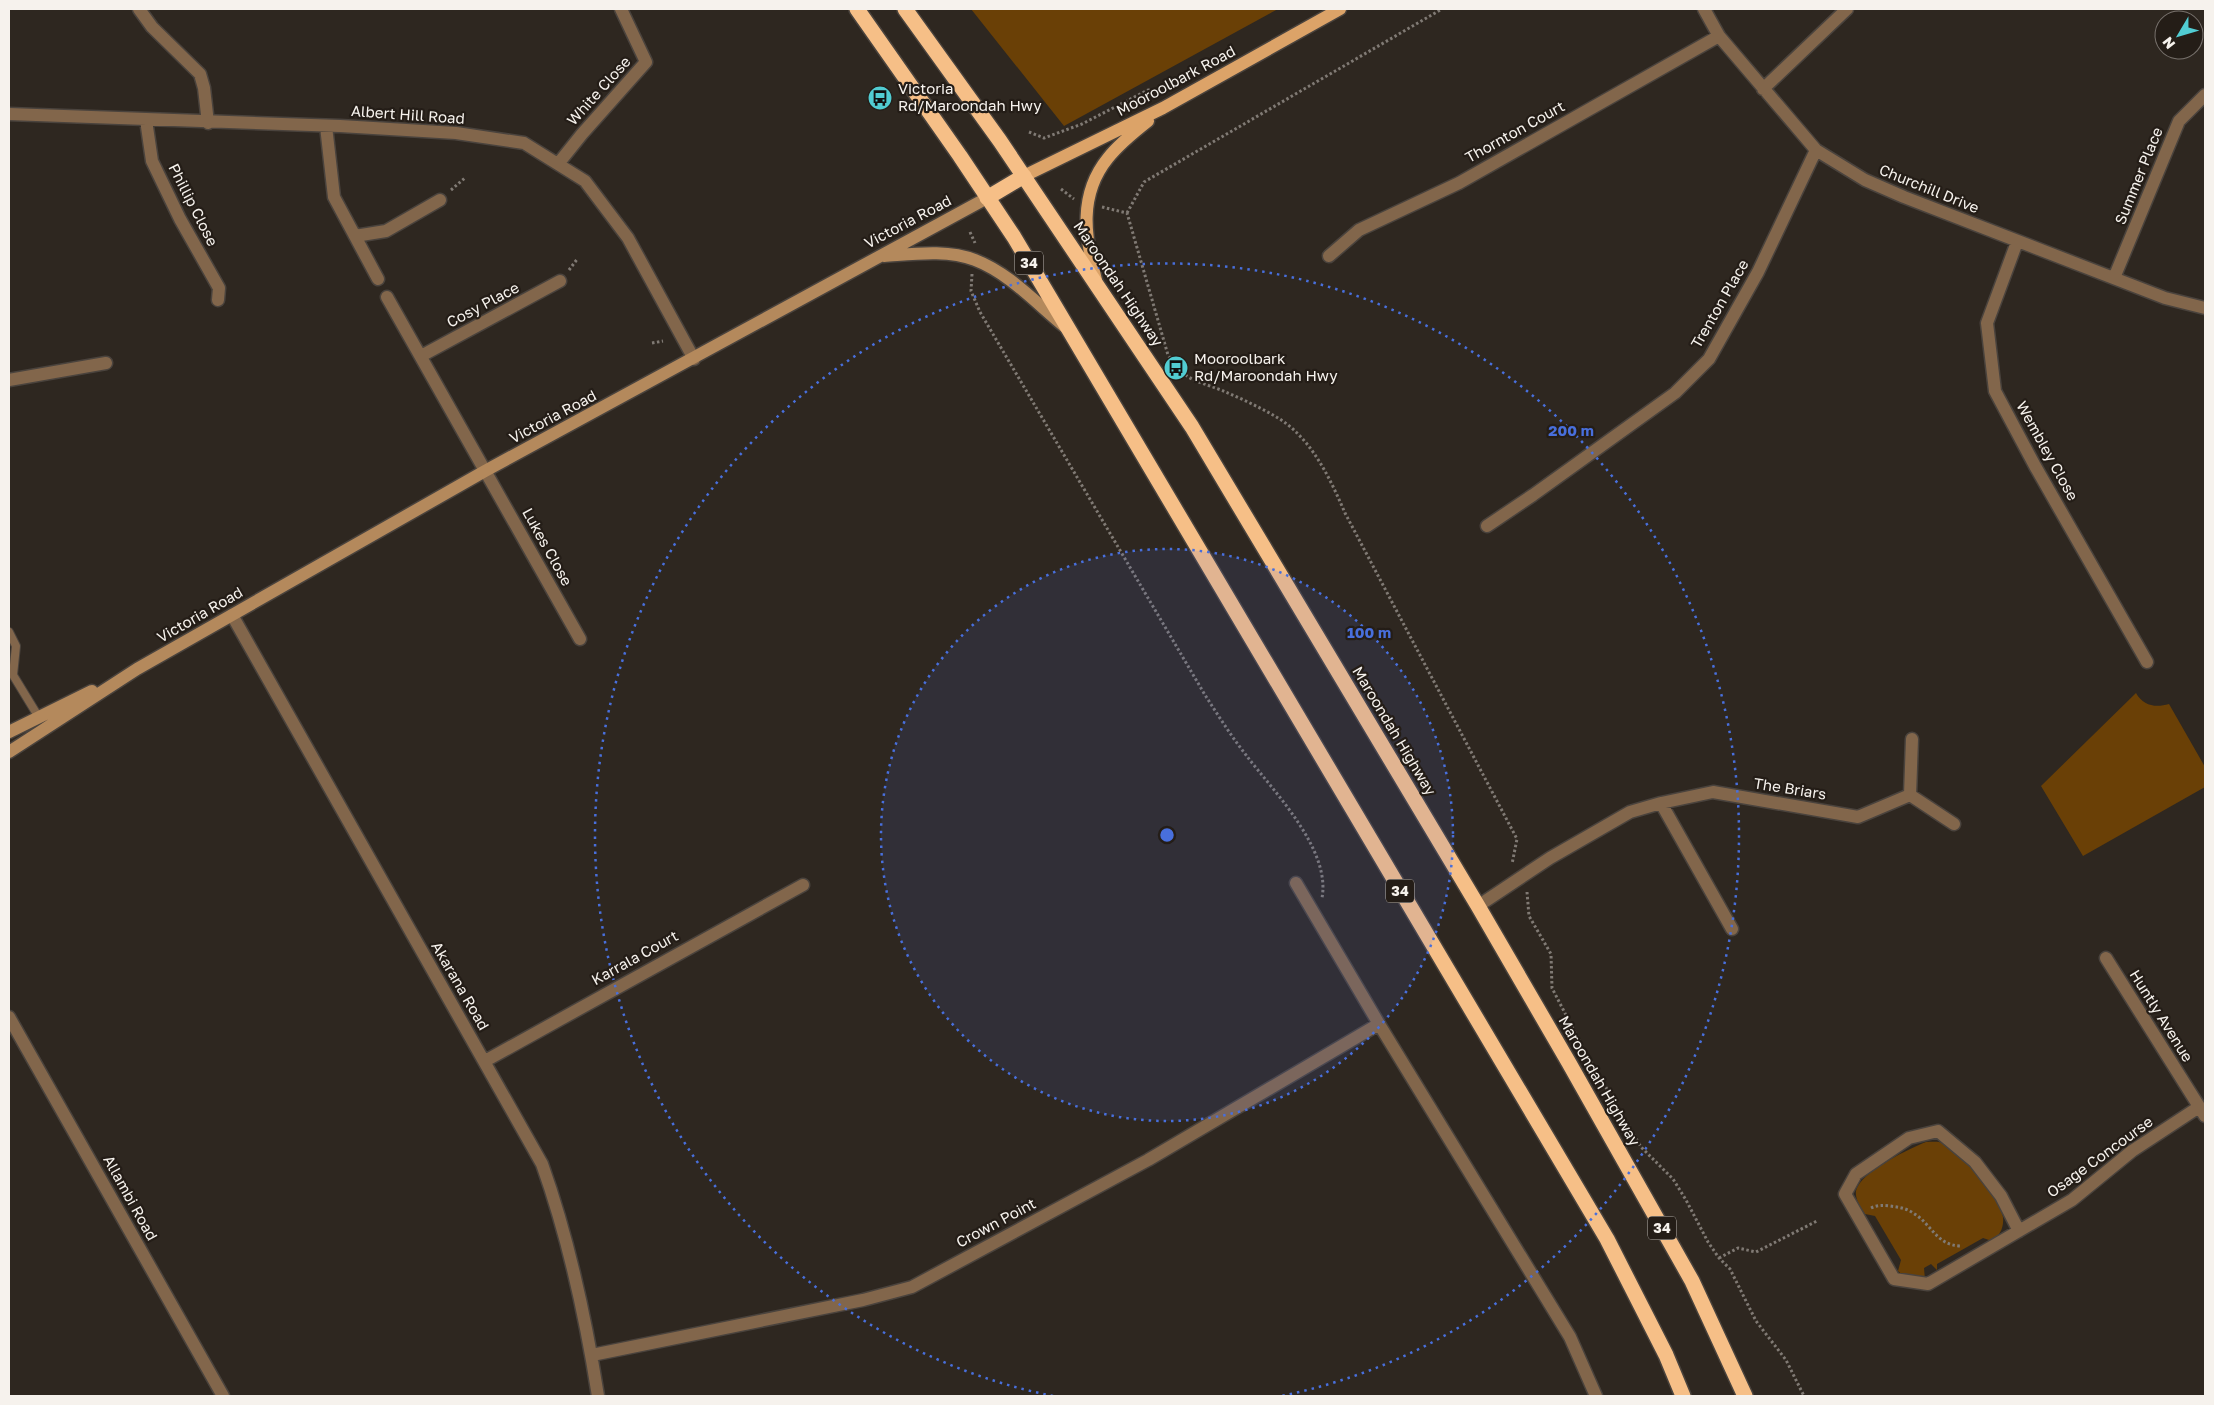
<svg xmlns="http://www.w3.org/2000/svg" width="2214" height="1405" viewBox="0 0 2214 1405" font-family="'Golos Text',sans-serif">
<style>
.green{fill:#6a4006}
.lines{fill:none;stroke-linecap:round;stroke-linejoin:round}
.lane-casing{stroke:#4a433d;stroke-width:10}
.street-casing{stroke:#4a433d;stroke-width:15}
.secondary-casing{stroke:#4a433d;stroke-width:15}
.primary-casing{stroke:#4a433d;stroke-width:15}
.highway-casing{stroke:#4a433d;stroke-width:18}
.path{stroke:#807a74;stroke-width:3;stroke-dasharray:2.5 2.5;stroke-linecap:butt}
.lane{stroke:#82664b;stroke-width:8}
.street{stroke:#82664b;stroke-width:12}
.secondary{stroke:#b4895c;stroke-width:12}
.primary{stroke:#dca368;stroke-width:12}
.highway{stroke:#f6bf87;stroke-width:15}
.ring{fill:none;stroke:#486fdc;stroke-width:2.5;stroke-dasharray:2.5 5}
.labels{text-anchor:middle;stroke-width:4.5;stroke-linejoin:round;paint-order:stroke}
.shield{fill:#241d17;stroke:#b7b2ad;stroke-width:1}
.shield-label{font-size:14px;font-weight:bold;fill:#f6f2ed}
.street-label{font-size:15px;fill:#f6f2ed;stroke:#241d17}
.poi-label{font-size:15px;fill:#f6f2ed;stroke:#241d17;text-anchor:start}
.centre{fill:#486fdc;stroke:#241d17;stroke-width:2.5}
.ring-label{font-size:15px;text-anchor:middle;font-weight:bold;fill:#486fdc;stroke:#241d17;stroke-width:4.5;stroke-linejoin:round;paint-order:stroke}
</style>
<rect width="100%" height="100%" fill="#2e2720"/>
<path class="green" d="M971,9H1278L1064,126Z
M2136,693C2143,706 2156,708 2169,704L2205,767V787L2083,856L2041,786Z
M1926,1142C1933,1142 1939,1141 1946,1144C1963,1151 2000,1199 2003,1217C2004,1228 2000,1235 1992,1241L1983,1238L1937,1264V1270L1931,1264L1924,1268L1925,1280L1906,1278L1898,1271L1901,1260L1875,1216L1865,1214C1860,1206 1852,1195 1858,1186C1866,1170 1910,1148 1926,1142Z"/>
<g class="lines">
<defs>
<path id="lane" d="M9,632L16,646L13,675L38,716"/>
<path id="street" d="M139,9L152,27L200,74L204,88L208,123
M1704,9L1719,36L1816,150L1865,180L1904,197L2165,298L2205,308
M1763,89L1847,9
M9,114L340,126L456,133L524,143L585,181L628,238L694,359
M146,120L152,161L180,219L219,288L218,300
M326,126L334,197L378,279
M558,164L582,134L646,62L621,9
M355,236L386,231L440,200
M2017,242L1987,323L1995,391L2035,466L2147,662
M1329,256L1359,230L1459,183L1719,36
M2114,278L2179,121L2205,95
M387,297L580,639
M421,356L560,281
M9,380L106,363
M1487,526L1533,495L1675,393L1709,359L1758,272L1816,150
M232,615L542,1164C568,1237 586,1320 598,1396
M1910,795L1954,824
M1661,803L1732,929
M1296,883L1379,1024L1570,1337L1596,1396
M1478,906L1550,858L1630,812L1661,803L1713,792L1858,817L1910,795L1912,739
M2106,958L2205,1116
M9,1017L223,1396
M485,1061L803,885
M2019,1231L2001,1196L1975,1162L1938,1131L1909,1138L1856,1174L1845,1194L1894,1279L1928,1284L2072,1200L2132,1151L2199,1107
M592,1355L863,1300L912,1287L1148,1160L1379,1024"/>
<path id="secondary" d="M884,256C913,254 947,249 975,260C1009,273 1036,303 1064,326
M9,732L92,691
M9,752L137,669L485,471L987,198"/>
<path id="primary" d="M1024,176L1163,108L1340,9
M1096,280C1085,237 1078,195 1108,158C1119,144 1134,132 1148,121"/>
<path id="highway" d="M857,9L960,156L1014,237L1607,1239L1666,1355L1683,1396
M905,9L1000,141L1192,427L1478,906L1569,1063L1692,1281L1745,1396
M987,198L1024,176"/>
</defs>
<use href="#lane" class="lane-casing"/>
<use href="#street" class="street-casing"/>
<use href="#secondary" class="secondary-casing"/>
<use href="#primary" class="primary-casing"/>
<use href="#highway" class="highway-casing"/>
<path class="path" d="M1029,132L1044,138L1082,124L1148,90L1162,91
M1061,189L1074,199
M451,190L466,177
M1102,207L1127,213L1168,355C1185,381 1195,380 1221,390C1238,397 1257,406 1273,415C1310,435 1329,476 1345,513L1517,839L1512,864
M1127,213L1144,182L1442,9
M970,232L975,243
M569,270L578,258
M972,274L971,291L980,312L1205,695C1218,715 1231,736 1246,755C1274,792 1331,849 1322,898
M652,343L663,341
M1527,892L1529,916L1551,954L1552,988L1584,1050L1641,1147L1673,1179L1686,1200L1708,1242L1719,1258L1730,1269L1756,1321L1786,1360L1804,1396
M1871,1208C1877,1205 1883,1205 1890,1206C1898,1207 1906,1208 1913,1213C1931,1223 1936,1245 1960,1246
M1719,1258L1738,1248L1756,1252L1817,1221"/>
<use href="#lane" class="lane"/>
<use href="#street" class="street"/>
<use href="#secondary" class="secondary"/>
<use href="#primary" class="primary"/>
<use href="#highway" class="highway"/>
</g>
<circle cx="1167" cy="835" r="286" fill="#486fdc" fill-opacity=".12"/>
<g class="ring">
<circle cx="1167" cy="835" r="286"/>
<path d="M1053 1396A572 572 0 1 1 1281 1396"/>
</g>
<defs>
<symbol id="bus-disc" viewBox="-11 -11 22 22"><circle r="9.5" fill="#51ccd2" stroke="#241d17"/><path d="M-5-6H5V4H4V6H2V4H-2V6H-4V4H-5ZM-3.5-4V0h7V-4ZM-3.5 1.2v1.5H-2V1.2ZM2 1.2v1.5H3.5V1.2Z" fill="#111"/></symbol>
</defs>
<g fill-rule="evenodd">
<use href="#bus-disc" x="866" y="84" width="28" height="28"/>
<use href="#bus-disc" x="1162" y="354" width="28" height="28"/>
</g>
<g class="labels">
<g class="shield">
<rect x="1015" y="251.5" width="28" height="23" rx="4"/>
<rect x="1386" y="879.5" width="28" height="23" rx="4"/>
<rect x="1648" y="1216.5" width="28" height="23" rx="4"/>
</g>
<g class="shield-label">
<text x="1029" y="268">34</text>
<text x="1400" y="896">34</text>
<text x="1662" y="1233">34</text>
</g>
<g class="street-label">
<text transform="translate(1176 81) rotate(-28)" y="5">Mooroolbark Road</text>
<text transform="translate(599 91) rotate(-48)" y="5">White Close</text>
<text transform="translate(408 115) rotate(4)" y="5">Albert Hill Road</text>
<text transform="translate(1515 132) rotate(-29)" y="5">Thornton Court</text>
<text transform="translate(2139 176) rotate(-68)" y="5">Summer Place</text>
<text transform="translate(1929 189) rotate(22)" y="5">Churchill Drive</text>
<text transform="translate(193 205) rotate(63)" y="5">Phillip Close</text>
<text transform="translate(908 222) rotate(-28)" y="5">Victoria Road</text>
<text transform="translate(1118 284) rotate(56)" y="5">Maroondah Highway</text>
<text transform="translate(1720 304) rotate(-60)" y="5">Trenton Place</text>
<text transform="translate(483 305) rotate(-28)" y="5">Cosy Place</text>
<text transform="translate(553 417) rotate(-28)" y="5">Victoria Road</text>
<text transform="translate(2047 451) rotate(61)" y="5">Wembley Close</text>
<text transform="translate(547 547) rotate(61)" y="5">Lukes Close</text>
<text transform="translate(200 615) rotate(-30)" y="5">Victoria Road</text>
<text transform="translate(1394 731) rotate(59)" y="5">Maroondah Highway</text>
<text transform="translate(1790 789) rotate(9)" y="5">The Briars</text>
<text transform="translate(635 958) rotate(-29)" y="5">Karrala Court</text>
<text transform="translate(460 986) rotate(60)" y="5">Akarana Road</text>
<text transform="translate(2161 1016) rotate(58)" y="5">Huntly Avenue</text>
<text transform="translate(1599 1081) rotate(60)" y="5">Maroondah Highway</text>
<text transform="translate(2100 1157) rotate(-36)" y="5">Osage Concourse</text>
<text transform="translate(130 1198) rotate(61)" y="5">Allambi Road</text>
<text transform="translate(996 1223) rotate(-28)" y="5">Crown Point</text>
</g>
<g class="poi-label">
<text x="898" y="94">Victoria<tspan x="898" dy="17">Rd/Maroondah Hwy</tspan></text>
<text x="1194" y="364">Mooroolbark<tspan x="1194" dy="17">Rd/Maroondah Hwy</tspan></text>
</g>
</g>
<circle cx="1167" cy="835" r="8" class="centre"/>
<g class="ring-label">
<text x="1571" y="436">200 m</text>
<text x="1369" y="638">100 m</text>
</g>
<rect width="2214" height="1405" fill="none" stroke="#f6f2ed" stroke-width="20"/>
<g transform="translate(2179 35) rotate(232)"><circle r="24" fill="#241d17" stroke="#78726d"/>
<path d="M0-4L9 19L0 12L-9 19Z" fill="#51ccd2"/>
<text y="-8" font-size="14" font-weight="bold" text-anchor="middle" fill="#f6f2ed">N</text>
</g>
</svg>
